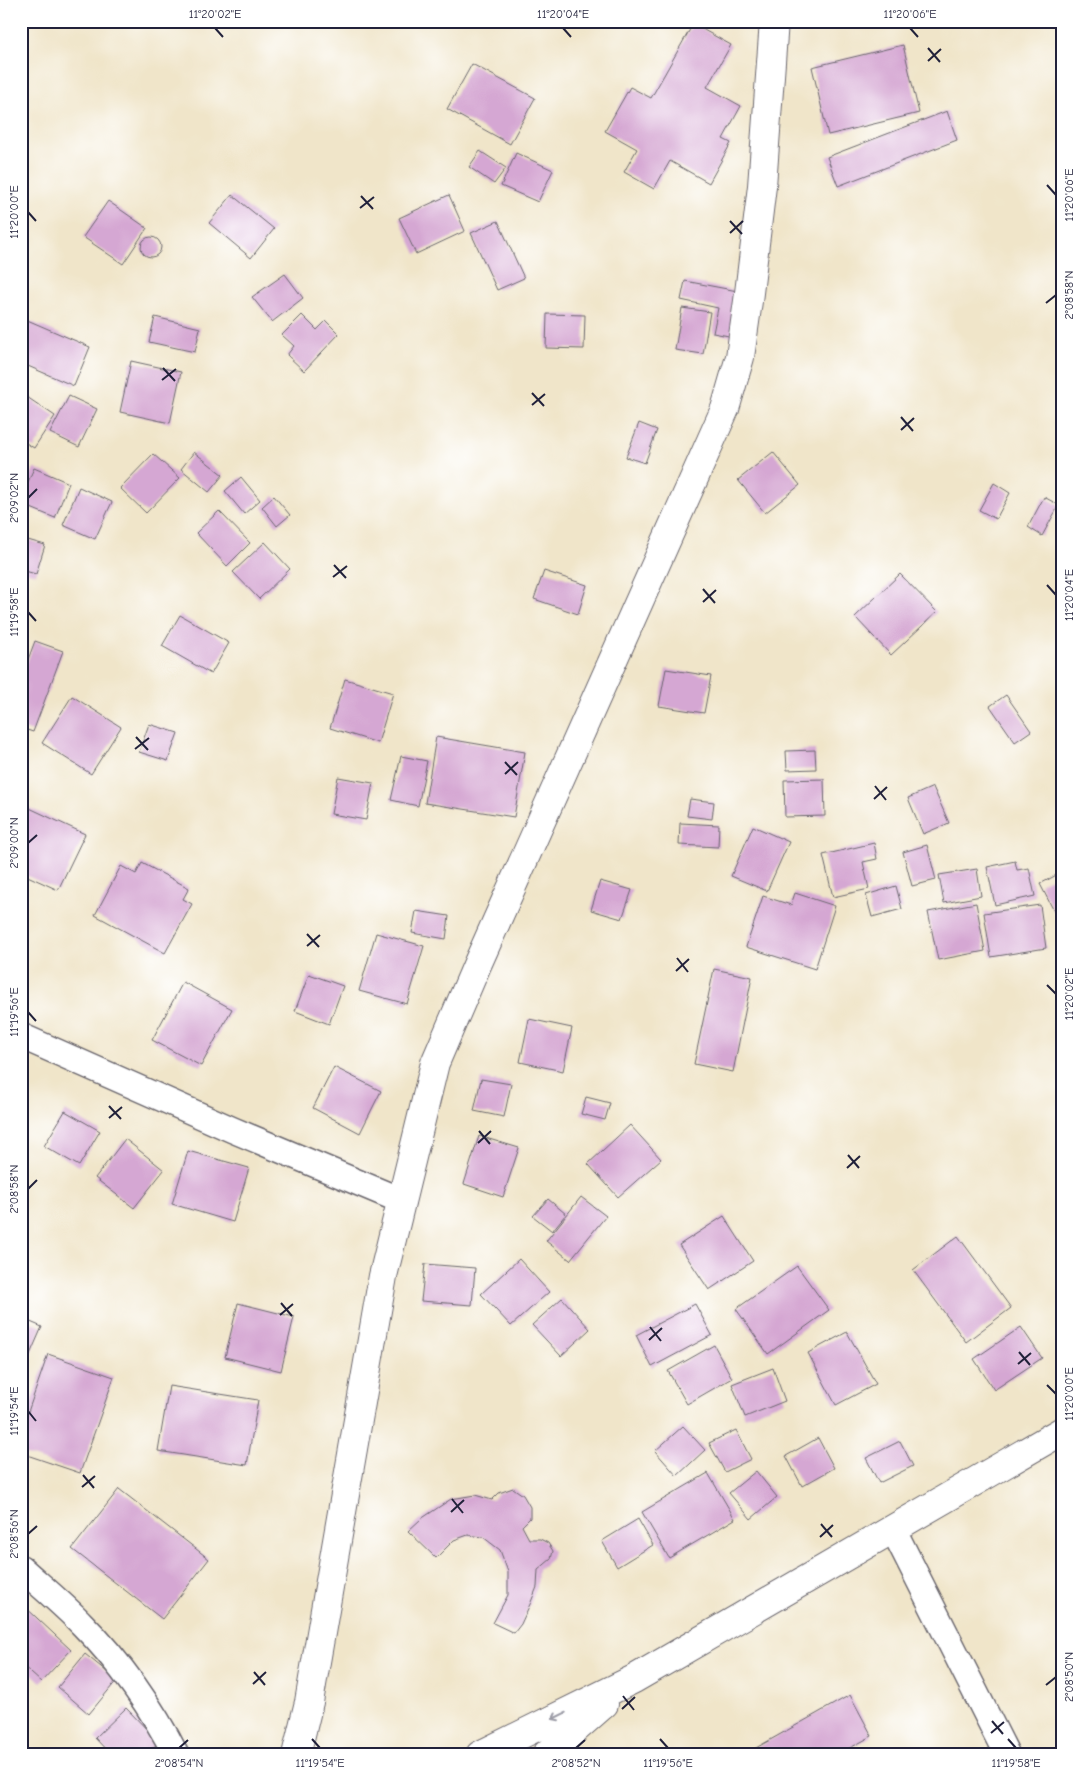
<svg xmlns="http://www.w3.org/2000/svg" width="1083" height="1776" viewBox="0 0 1083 1776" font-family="'Comic Neue',sans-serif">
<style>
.building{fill:#d5a7d3}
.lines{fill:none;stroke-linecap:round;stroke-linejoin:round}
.minor-casing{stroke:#6a666d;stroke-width:28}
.tertiary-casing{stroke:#6a666d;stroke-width:30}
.minor{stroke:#fff;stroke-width:25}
.tertiary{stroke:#fff;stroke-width:28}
.oneway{stroke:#9c9ca7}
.ticks{fill:none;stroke:#22223b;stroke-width:2}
.neatline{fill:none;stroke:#22223b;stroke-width:2}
.ticks-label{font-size:12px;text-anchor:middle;fill:#22223b}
</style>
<rect width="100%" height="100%" fill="#fff"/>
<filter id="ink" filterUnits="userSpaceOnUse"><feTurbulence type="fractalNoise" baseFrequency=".02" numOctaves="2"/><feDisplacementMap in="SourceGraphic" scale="10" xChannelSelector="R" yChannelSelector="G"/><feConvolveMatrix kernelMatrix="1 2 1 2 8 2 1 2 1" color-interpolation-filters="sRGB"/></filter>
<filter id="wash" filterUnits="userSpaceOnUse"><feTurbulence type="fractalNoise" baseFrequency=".0096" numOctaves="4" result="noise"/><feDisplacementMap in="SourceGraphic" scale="20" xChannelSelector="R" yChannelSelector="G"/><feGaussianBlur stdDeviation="1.12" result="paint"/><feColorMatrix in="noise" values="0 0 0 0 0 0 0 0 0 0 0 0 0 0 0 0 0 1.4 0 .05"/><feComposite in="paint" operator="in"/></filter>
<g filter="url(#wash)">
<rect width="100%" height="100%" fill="#f0e5c9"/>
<g id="blocks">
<path class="building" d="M693,24L731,45L707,87L741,106L723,139L731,143L709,183L670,161L654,189L624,172L637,149L605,131L630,87L651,98Z
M903,45L919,113L828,135L812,67Z
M472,64L535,98L510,144L447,109Z
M947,111L957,140L838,186L827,157Z
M480,151L506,168L494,184L469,167Z
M516,153L553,170L538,202L501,186Z
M232,195L274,229L251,258L209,223Z
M449,195L465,231L416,254L399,218Z
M108,201L147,228L123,264L83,237Z
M498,221L524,278L497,290L471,233Z
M141 247a10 10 0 1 1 20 0a10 10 0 1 1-20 0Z
M285,274L303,298L272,322L252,297Z
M685,281L743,292L734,337L713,333L718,308L681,300Z
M682,308L710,312L703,354L675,350Z
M547,314L585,315L584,349L546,348Z
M302,315L317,330L326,321L339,334L304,371L287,355L294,346L282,335Z
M155,317L200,328L195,352L149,342Z
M25,319L90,347L74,386L21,363V327Z
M131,361L181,372L170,423L120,412Z
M21,393L55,416L34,448L21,440Z
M69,396L97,409L79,447L50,433Z
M639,423L657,430L645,463L626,457Z
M194,452L223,475L209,492L181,469Z
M773,452L800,485L765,513L738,480Z
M153,454L180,478L146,513L120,488Z
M34,468L69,483L55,518L21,504V498Z
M241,477L260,500L244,514L225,491Z
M994,483L1010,493L996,519L979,510Z
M79,487L112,502L95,539L63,525Z
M274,496L290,515L277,526L262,507Z
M1044,497L1059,505L1042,536L1028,527Z
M219,511L250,543L227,566L196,533Z
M21,538L45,545L36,574L21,570Z
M265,542L290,569L259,599L233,572Z
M544,571L587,585L578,614L534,599Z
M900,574L937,612L891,655L855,617Z
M180,615L229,643L211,674L162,646Z
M35,641L63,651L33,732L21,728V678Z
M666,669L711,676L704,713L659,706Z
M345,679L393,693L378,743L330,728Z
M1006,695L1031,731L1015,742L990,706Z
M72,696L121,727L91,774L42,743Z
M149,724L178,733L168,761L139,752Z
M436,737L525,752L514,817L425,803Z
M815,750L816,769L787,770L786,751Z
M401,756L427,761L418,806L391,800Z
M338,777L373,783L366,820L331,814Z
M824,779L825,816L785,817L784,780Z
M933,787L949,823L923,834L908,798Z
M690,799L714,802L712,819L687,816Z
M21,804L85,834L58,890L21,873Z
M680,823L719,825L718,847L679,845Z
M753,826L789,842L767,891L731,876Z
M874,843L877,859L863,862L869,889L833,897L823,855Z
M927,845L936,880L912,886L903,852Z
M1015,861L1017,870L1029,868L1035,896L995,905L987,867Z
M142,863L189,888L183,899L192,904L165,953L95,915L121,866L136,874Z
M977,869L981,896L944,903L939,875Z
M1062,872V909L1055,913L1040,884Z
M600,881L632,890L622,919L591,910Z
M896,886L902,909L872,917L866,895Z
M795,893L835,906L815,969L746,947L763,896L791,905Z
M976,903L985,951L938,960L928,912Z
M1040,905L1046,948L991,957L984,913Z
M416,911L449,916L446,939L412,933Z
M376,933L424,946L407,1004L359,991Z
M714,969L752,977L733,1072L694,1064Z
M309,974L343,986L329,1024L295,1011Z
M183,982L232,1009L201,1066L152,1040Z
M529,1019L572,1028L563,1071L520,1062Z
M334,1067L381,1091L360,1133L313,1108Z
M481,1079L511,1084L504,1117L474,1111Z
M586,1097L610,1103L605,1120L581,1114Z
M65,1111L100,1131L79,1166L44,1146Z
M630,1125L661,1159L618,1197L588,1164Z
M479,1136L519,1148L503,1197L464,1184Z
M125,1139L164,1170L134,1208L95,1178Z
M188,1151L249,1168L233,1222L172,1204Z
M581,1197L606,1216L570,1260L546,1241Z
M548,1199L566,1214L552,1231L533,1216Z
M724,1216L753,1261L709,1290L679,1245Z
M958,1236L1011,1308L966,1342L913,1270Z
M519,1259L549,1292L511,1326L481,1294Z
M425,1264L475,1268L472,1305L421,1301Z
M797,1266L829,1310L768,1354L736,1309Z
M562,1298L590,1329L561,1356L532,1325Z
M238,1303L294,1317L281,1371L225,1357Z
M695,1304L712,1335L652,1367L636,1335Z
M21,1318L42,1327L21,1375Z
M1021,1327L1042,1358L994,1390L974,1359Z
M847,1332L876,1384L836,1405L808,1353Z
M714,1345L732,1378L687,1404L668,1371Z
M48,1354L114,1377L80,1473L21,1453V1432Z
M773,1368L785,1401L745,1417L732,1384Z
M169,1386L258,1400L247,1465L158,1451Z
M683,1426L705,1450L677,1476L655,1451Z
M736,1430L751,1459L725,1472L709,1443Z
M818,1438L834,1468L802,1486L786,1456Z
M900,1441L913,1466L879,1483L866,1458Z
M756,1471L777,1497L751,1519L729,1493Z
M708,1473L735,1519L669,1558L642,1512Z
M513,1488L523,1495L530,1507V1518L522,1526L529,1539H540L548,1543L553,1551L551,1559L538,1570L537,1587L531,1602L521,1624L514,1633L493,1623L508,1595V1572L500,1550L483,1537L468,1535L454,1540L436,1558L408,1531L421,1519L451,1499L475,1495L492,1500L499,1493Z
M119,1489L209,1559L162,1619L72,1549Z
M638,1519L653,1545L617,1567L602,1541Z
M21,1603L71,1650L41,1682L21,1664Z
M85,1654L117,1680L89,1714L58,1687Z
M850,1695L872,1736L837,1755H748L747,1753Z
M126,1708L159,1742L145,1755H111L95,1738Z"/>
</g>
</g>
<g filter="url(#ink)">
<use href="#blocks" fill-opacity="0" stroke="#6a666d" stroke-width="1"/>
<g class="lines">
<defs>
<path id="minor" d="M21,1036L233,1130L402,1201
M893,1529L1007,1755
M21,1568C42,1587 64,1605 83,1625C119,1661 153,1709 176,1755"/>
<path id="tertiary" d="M296,1755L309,1702L383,1276L435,1063L477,965L725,409L740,357L748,301L762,186L774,21
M480,1755L634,1679L1062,1431
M546,1755L604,1704"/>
</defs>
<use href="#minor" class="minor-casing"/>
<use href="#tertiary" class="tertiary-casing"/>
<use href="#minor" class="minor"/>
<use href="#tertiary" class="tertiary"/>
</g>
<defs><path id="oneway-shaft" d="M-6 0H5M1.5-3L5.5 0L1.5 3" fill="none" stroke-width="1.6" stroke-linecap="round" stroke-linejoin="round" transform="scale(1.25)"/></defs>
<use class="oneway" href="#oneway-shaft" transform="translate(559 1716) rotate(154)"/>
</g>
<path class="ticks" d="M215,28L223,37M563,28L571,37M910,28L918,37M928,48L940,62M928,61L941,49M1047,185L1056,195M361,196L373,209M360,208L374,197M28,212L36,221M730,221L742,234M730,233L743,221M1046,303L1056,295M163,368L175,381M162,380L176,369M532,393L544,406M532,405L545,394M901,417L913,431M901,430L914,418M28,498L37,489M334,565L346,578M333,577L347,566M1047,585L1056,595M703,589L715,603M703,602L716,590M28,612L36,621M136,737L148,750M135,749L149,738M505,762L517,775M505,774L518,762M875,786L886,800M874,799L887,787M28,843L37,835M307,934L319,947M307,946L320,935M677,958L688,972M676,971L689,959M1047,985L1056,994M28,1012L36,1021M109,1106L121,1119M109,1118L122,1107M479,1131L490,1144M478,1143L491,1131M848,1155L859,1168M847,1168L860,1156M28,1189L37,1180M281,1303L292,1316M280,1315L293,1304M650,1327L661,1341M649,1340L662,1328M1019,1352L1030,1365M1018,1364L1031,1353M1047,1385L1056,1394M28,1411L36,1421M83,1475L94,1488M82,1487L95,1476M452,1499L463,1513M451,1512L464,1500M821,1524L832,1537M28,1534L37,1526M820,1537L833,1525M254,1672L265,1685M253,1684L266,1672M1046,1685L1056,1677M623,1696L634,1710M622,1709L635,1697M992,1721L1003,1734M991,1733L1004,1722M312,1739L320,1748M660,1739L668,1748M1008,1739L1016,1748M179,1748L188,1740M576,1748L585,1740"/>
<rect width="1083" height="1776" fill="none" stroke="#fff" stroke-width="55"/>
<rect x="28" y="28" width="1028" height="1720" class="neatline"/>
<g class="ticks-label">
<text x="215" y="18">11°20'02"E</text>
<text x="563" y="18">11°20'04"E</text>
<text x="910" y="18">11°20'06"E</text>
<text transform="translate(1069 195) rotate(-90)" y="4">11°20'06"E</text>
<text transform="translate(14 212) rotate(-90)" y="4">11°20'00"E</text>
<text transform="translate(1069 295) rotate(-90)" y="4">2°08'58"N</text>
<text transform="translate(14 498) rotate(-90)" y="4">2°09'02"N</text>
<text transform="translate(1069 595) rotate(-90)" y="4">11°20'04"E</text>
<text transform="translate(14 612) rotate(-90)" y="4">11°19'58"E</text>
<text transform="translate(14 843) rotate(-90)" y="4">2°09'00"N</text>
<text transform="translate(1069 994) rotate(-90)" y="4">11°20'02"E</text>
<text transform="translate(14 1012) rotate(-90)" y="4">11°19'56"E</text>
<text transform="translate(14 1189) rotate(-90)" y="4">2°08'58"N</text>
<text transform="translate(1069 1394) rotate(-90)" y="4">11°20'00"E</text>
<text transform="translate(14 1411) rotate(-90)" y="4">11°19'54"E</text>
<text transform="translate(14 1534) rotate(-90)" y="4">2°08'56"N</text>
<text transform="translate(1069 1677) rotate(-90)" y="4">2°08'50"N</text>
<text x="179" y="1767">2°08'54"N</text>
<text x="320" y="1767">11°19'54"E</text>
<text x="576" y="1767">2°08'52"N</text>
<text x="668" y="1767">11°19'56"E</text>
<text x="1016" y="1767">11°19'58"E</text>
</g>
</svg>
